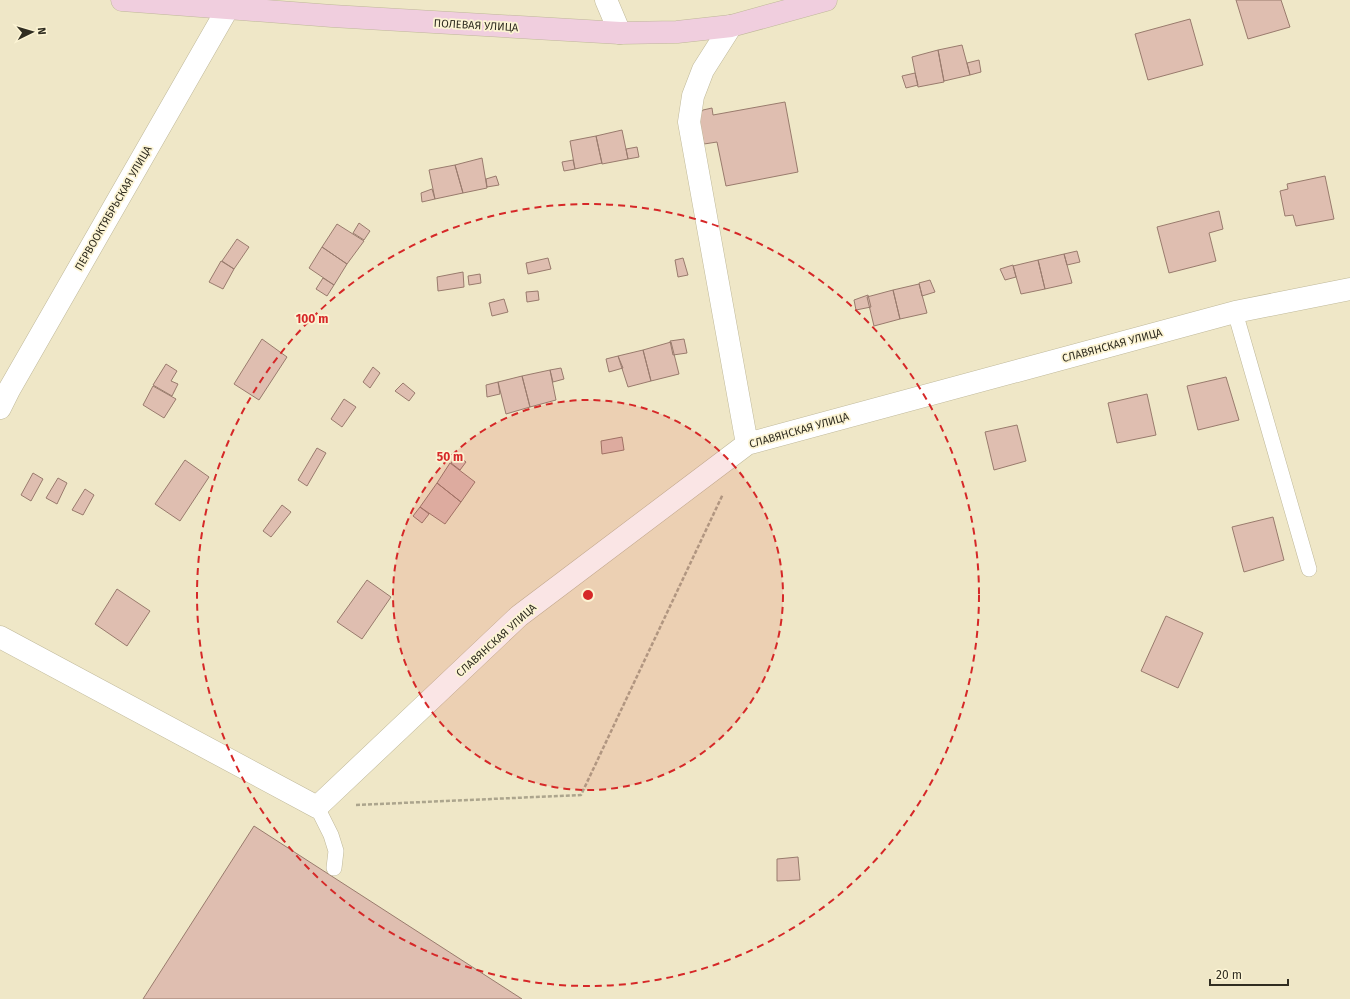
<svg xmlns="http://www.w3.org/2000/svg" width="1350" height="999" viewBox="0 0 1350 999" font-family="'Fira Sans',sans-serif">
<style>
.building{fill:#dfbeb0;stroke:#997b6d}
.lines{fill:none;stroke-linecap:round;stroke-linejoin:round}
.lane-casing{stroke:#bfb899;stroke-width:16}
.street-casing{stroke:#bfb899;stroke-width:23}
.secondary-casing{stroke:#bfb899;stroke-width:23}
.path{stroke:#aca58d;stroke-width:2.5;stroke-dasharray:4 2;stroke-linecap:butt}
.lane{stroke:#fff;stroke-width:15}
.street{stroke:#fff;stroke-width:22}
.secondary{stroke:#f0cede;stroke-width:22}
.ring{fill:none;stroke:#d62828;stroke-width:2;stroke-dasharray:7 5}
.labels{text-anchor:middle;stroke-width:3.5;stroke-linejoin:round;paint-order:stroke}
.street-label{font-size:11px;fill:#302d21;stroke:#fcf4d4}
.centre{fill:#d62828;stroke:#fcf4d4;stroke-width:2}
.ring-label{font-size:12px;text-anchor:middle;font-weight:bold;fill:#d62828;stroke:#fcf4d4;stroke-width:3.5;stroke-linejoin:round;paint-order:stroke}
</style>
<rect width="100%" height="100%" fill="#efe7c7"/>
<path class="building" d="M1236,0H1281L1290,27L1248,39Z
M1190,19L1203,65L1148,80L1135,34Z
M962,45L970,75L944,81L938,50Z
M938,50L944,82L918,87L912,57Z
M979,60L981,72L970,75L967,63Z
M915,73L918,85L906,88L902,76Z
M785,102L798,172L726,186L717,142L704,144L698,116L703,110L712,108L713,115Z
M622,130L628,159L602,164L596,136Z
M596,136L602,163L575,169L570,141Z
M637,147L639,157L628,159L626,149Z
M482,158L487,188L463,193L455,165Z
M573,160L575,169L564,171L562,162Z
M455,165L463,193L435,199L429,170Z
M496,176L499,185L487,187L486,179Z
M1325,176L1334,219L1296,226L1293,215L1285,216L1280,191L1288,189L1287,184Z
M432,189L435,199L422,202L421,193Z
M1219,211L1223,229L1209,233L1216,261L1169,273L1157,227Z
M359,223L370,231L364,240L353,233Z
M337,224L364,241L347,264L322,247Z
M237,239L249,247L234,269L222,261Z
M322,247L347,264L334,285L309,268Z
M1077,251L1080,262L1067,265L1064,254Z
M1064,254L1072,283L1045,289L1038,260Z
M548,258L551,269L528,274L526,263Z
M683,258L688,275L678,277L675,260Z
M1038,260L1045,289L1021,294L1013,266Z
M221,261L234,269L223,289L209,282Z
M1013,265L1016,277L1005,280L1000,269Z
M463,272L464,287L438,291L437,277Z
M480,274L481,283L469,285L468,276Z
M323,278L334,285L327,296L316,289Z
M930,280L935,292L922,296L919,283Z
M919,284L927,313L900,319L893,290Z
M893,290L900,319L874,326L867,297Z
M538,291L539,300L527,302L526,292Z
M868,295L871,307L856,310L854,300Z
M504,299L508,312L492,316L489,303Z
M262,339L287,357L259,400L234,384Z
M684,339L687,353L673,355L670,341Z
M671,342L679,374L651,381L643,350Z
M643,350L651,381L628,387L618,356Z
M618,356L623,368L609,372L606,359Z
M166,364L177,371L171,381L178,384L172,396L153,385Z
M373,367L380,373L370,388L363,382Z
M561,368L564,379L553,382L550,370Z
M550,370L556,400L530,407L522,376Z
M522,376L530,407L506,414L498,382Z
M1226,377L1239,420L1198,430L1187,386Z
M498,382L500,394L487,397L486,385Z
M403,383L415,393L409,401L395,391Z
M153,386L176,399L164,418L143,405Z
M1147,394L1156,435L1117,443L1108,403Z
M344,399L356,407L342,427L331,419Z
M1017,425L1026,461L994,470L985,432Z
M622,437L624,450L602,454L601,441Z
M317,448L326,453L307,486L298,480Z
M457,455L466,462L460,470L451,463Z
M185,460L209,477L180,521L155,504Z
M450,463L475,482L461,502L437,483Z
M33,473L43,479L31,501L21,495Z
M58,478L67,483L57,504L46,498Z
M437,483L461,502L445,524L420,507Z
M85,489L94,495L83,515L72,510Z
M282,505L291,512L271,537L263,531Z
M420,507L429,514L422,523L413,516Z
M1273,517L1284,560L1244,572L1232,527Z
M367,580L391,597L362,639L337,622Z
M117,589L150,611L127,646L95,624Z
M1166,616L1203,633L1178,688L1141,671Z
M254,826L522,999H143Z
M798,857L800,880L777,881V859Z"/>
<g class="lines">
<defs>
<path id="lane" d="M1235,312L1309,569
M317,807L331,835L336,851L334,868"/>
<path id="street" d="M606,0L620,33
M731,26L703,70L693,96L689,122L747,444
M0,408L9,390L228,8
M0,637L317,807L519,616L747,444L1235,312L1350,289"/>
<path id="secondary" d="M122,0L332,16L620,33L677,32L731,26L826,0"/>
</defs>
<use href="#lane" class="lane-casing"/>
<use href="#street" class="street-casing"/>
<use href="#secondary" class="secondary-casing"/>
<path class="path" d="M356,805L581,795L723,494"/>
<use href="#lane" class="lane"/>
<use href="#street" class="street"/>
<use href="#secondary" class="secondary"/>
</g>
<circle cx="588" cy="595" r="195" fill="#d62828" fill-opacity=".12"/>
<g class="ring">
<circle cx="588" cy="595" r="195"/>
<circle cx="588" cy="595" r="391"/>
</g>
<g class="labels">
<g class="street-label">
<text transform="translate(476 25) rotate(3)" y="4">ПОЛЕВАЯ УЛИЦА</text>
<text transform="translate(113 208) rotate(-60)" y="4">ПЕРВООКТЯБРЬСКАЯ УЛИЦА</text>
<text transform="translate(1112 345) rotate(-15)" y="4">СЛАВЯНСКАЯ УЛИЦА</text>
<text transform="translate(799 430) rotate(-16)" y="4">СЛАВЯНСКАЯ УЛИЦА</text>
<text transform="translate(496 640) rotate(-42)" y="4">СЛАВЯНСКАЯ УЛИЦА</text>
</g>
</g>
<circle cx="588" cy="595" r="6" class="centre"/>
<g class="ring-label">
<text x="312" y="323">100 m</text>
<text x="450" y="461">50 m</text>
</g>
<g transform="translate(32 32) rotate(85)" stroke="#fcf4d4" stroke-width="3" paint-order="stroke">
<path d="M0-3L7 15L0 10L-7 15Z" fill="#302d21"/>
<text y="-6" font-size="11" font-weight="bold" text-anchor="middle" fill="#302d21">N</text>
</g>
<path d="M1210 979v6h78v-6" fill="none" stroke="#302d21" stroke-width="2"/>
<text x="1216" y="979" font-size="12" fill="#302d21" stroke="#fcf4d4" stroke-width="3" paint-order="stroke">20 m</text>
</svg>
